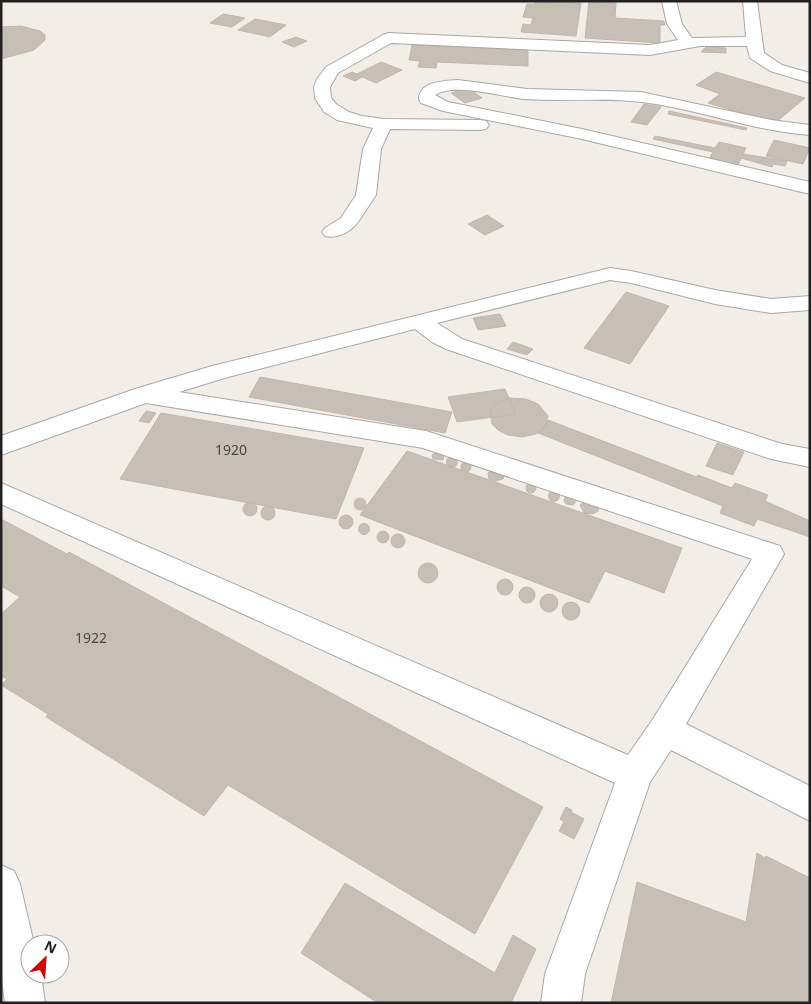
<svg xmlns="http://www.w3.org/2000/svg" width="811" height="1004" viewBox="0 0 811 1004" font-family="'Noto Sans',sans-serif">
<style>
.building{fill:#c7beb6;stroke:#c5b5a8}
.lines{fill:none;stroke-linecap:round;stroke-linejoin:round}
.minor-casing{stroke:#a8a8a8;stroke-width:2}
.minor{fill:#fff;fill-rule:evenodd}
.labels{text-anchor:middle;stroke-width:4.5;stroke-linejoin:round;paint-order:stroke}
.number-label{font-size:14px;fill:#4a4846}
</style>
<rect width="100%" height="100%" fill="#f2eee7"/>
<path class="building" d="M536,1L581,3L576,36L521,32L523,24L531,25L533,18L523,17L527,4H535Z
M589,1L616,3L615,18L664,21L665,25H660V43L585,38Z
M223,14L245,18L232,27L210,23Z
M255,19L286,25L270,37L238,30Z
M21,26L40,31L45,35V40L34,50L1,59V27Z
M296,37L307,41L294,47L282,42Z
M412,45L528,50V66L437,62L436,68L418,67L420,61L409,60Z
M706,47L726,48V53L701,52Z
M381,62L402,70L376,83L362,77L355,81L343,76L352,72L357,74Z
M716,72L805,98L775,123L708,103L720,94L696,85Z
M468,88L482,98L465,103L451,93Z
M644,104L661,107L647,125L631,122Z
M669,111L747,128L746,130L668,114Z
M655,136L715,148L719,142L746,148L743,154L787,161L785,166L773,164L772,167L741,158L738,165L709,159L713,152L653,139Z
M774,140L810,148L803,164L766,156Z
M487,215L504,226L485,235L468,224Z
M626,292L669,306L630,364L584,348Z
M500,314L506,326L478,330L473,318Z
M513,342L533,349L527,355L507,349Z
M260,377L452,412L445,433L249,397Z
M505,389L516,414L457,422L448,397Z
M509,398L526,399L538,404L548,416L545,427L536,434L522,437L508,435L498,430L492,424L490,412L496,404Z
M146,411L156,413L149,423L139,421Z
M161,413L364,448L336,519L120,479Z
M548,420L697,477L698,475L732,488L735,483L768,495L765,501L810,521V537L757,519L754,526L720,513L723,506L538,433L545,427Z
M717,443L744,452L733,475L706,466Z
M407,451L682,548L664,593L605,571L589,603L360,515Z
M437,452L444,455L443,460L433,459L432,455Z
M446.5 462a5.5 5.5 0 1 1 11 0a5.5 5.5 0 1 1-11 0Z
M461 467a5 5 0 1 1 10 0a5 5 0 1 1-10 0Z
M492,470L504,475L503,479L495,481L489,479L488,473Z
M526 488a5 5 0 1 1 10 0a5 5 0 1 1-10 0Z
M548.5 496a5.5 5.5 0 1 1 11 0a5.5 5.5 0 1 1-11 0Z
M571,496L577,500L573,505L566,504L564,501L565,497Z
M354 504a6 6 0 1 1 12 0a6 6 0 1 1-12 0Z
M585,501L597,504L599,508L597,512L592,514L584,513L580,505Z
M243 509a7 7 0 1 1 14 0a7 7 0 1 1-14 0Z
M261 513a7 7 0 1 1 14 0a7 7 0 1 1-14 0Z
M339 522a7 7 0 1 1 14 0a7 7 0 1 1-14 0Z
M1,519L67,554L69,552L543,807L475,934L228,785L204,816L46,717L48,714L1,685L7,679L1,676V614L20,597L1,586Z
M358.5 529a5.5 5.5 0 1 1 11 0a5.5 5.5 0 1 1-11 0Z
M377 537a6 6 0 1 1 12 0a6 6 0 1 1-12 0Z
M391 541a7 7 0 1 1 14 0a7 7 0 1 1-14 0Z
M418 573a10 10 0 1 1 20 0a10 10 0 1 1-20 0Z
M497 587a8 8 0 1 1 16 0a8 8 0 1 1-16 0Z
M519 595a8 8 0 1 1 16 0a8 8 0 1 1-16 0Z
M540 603a9 9 0 1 1 18 0a9 9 0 1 1-18 0Z
M562 611a9 9 0 1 1 18 0a9 9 0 1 1-18 0Z
M566,807L572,810L571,812L584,819L574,839L559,831L564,822L560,819Z
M757,853L765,858L766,856L810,878V1003H611L637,882L746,922Z
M345,883L495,973L513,935L536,949L511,1003H378L301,953Z"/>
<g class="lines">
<defs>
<path id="minor" d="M662,1H676L682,24L692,38L746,37L743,1H757L764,53L782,65L810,73V83L770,71L750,58L747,46H700L650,55L391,43L338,73L330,87L331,98L336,104L349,112L362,116L384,119L480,120L486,121L489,125L486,129L480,130L390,129L381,149L376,195L358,222C351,232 337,239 325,236L322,232L325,228L341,218L356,195L363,149L373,128L337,120L324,112L315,98L314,87L317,79L326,67L383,35L388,33L650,45L678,40L667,24Z
M458,80L527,89L641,92L771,120L810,125V135C752,131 699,109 642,102C603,97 564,102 525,99C502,97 455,82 435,95L448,102L582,129L810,182V194L582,139L443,111L421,103L419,99C419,81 445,81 458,80Z
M610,268L631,271L715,290L771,299L810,296V310L771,313L715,304L631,283L610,280L437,323L462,339L782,444L810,449V467L771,459L446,349L432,342L415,329L228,377L179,392L426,431L780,546L784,554L686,724L810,786V821L671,750L650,782L585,974L581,1003H541L545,974L615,783L1,504V483L628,755L653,719L752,559L423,448L146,403L1,455V436L135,389L212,366Z
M1,865L14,871L20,884L34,944H30V974H41L45,1003H5L1,973Z"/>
</defs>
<use href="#minor" class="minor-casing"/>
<use href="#minor" class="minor"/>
</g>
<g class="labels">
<g class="number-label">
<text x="231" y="455">1920</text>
<text x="91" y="643">1922</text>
</g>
</g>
<rect width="811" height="1004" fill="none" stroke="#212121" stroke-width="5"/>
<g transform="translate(45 959) rotate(25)"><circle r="24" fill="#ffffff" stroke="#a6a6a6"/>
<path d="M0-4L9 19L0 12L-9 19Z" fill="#d20500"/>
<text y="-8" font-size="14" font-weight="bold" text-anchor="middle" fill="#212121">N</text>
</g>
</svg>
